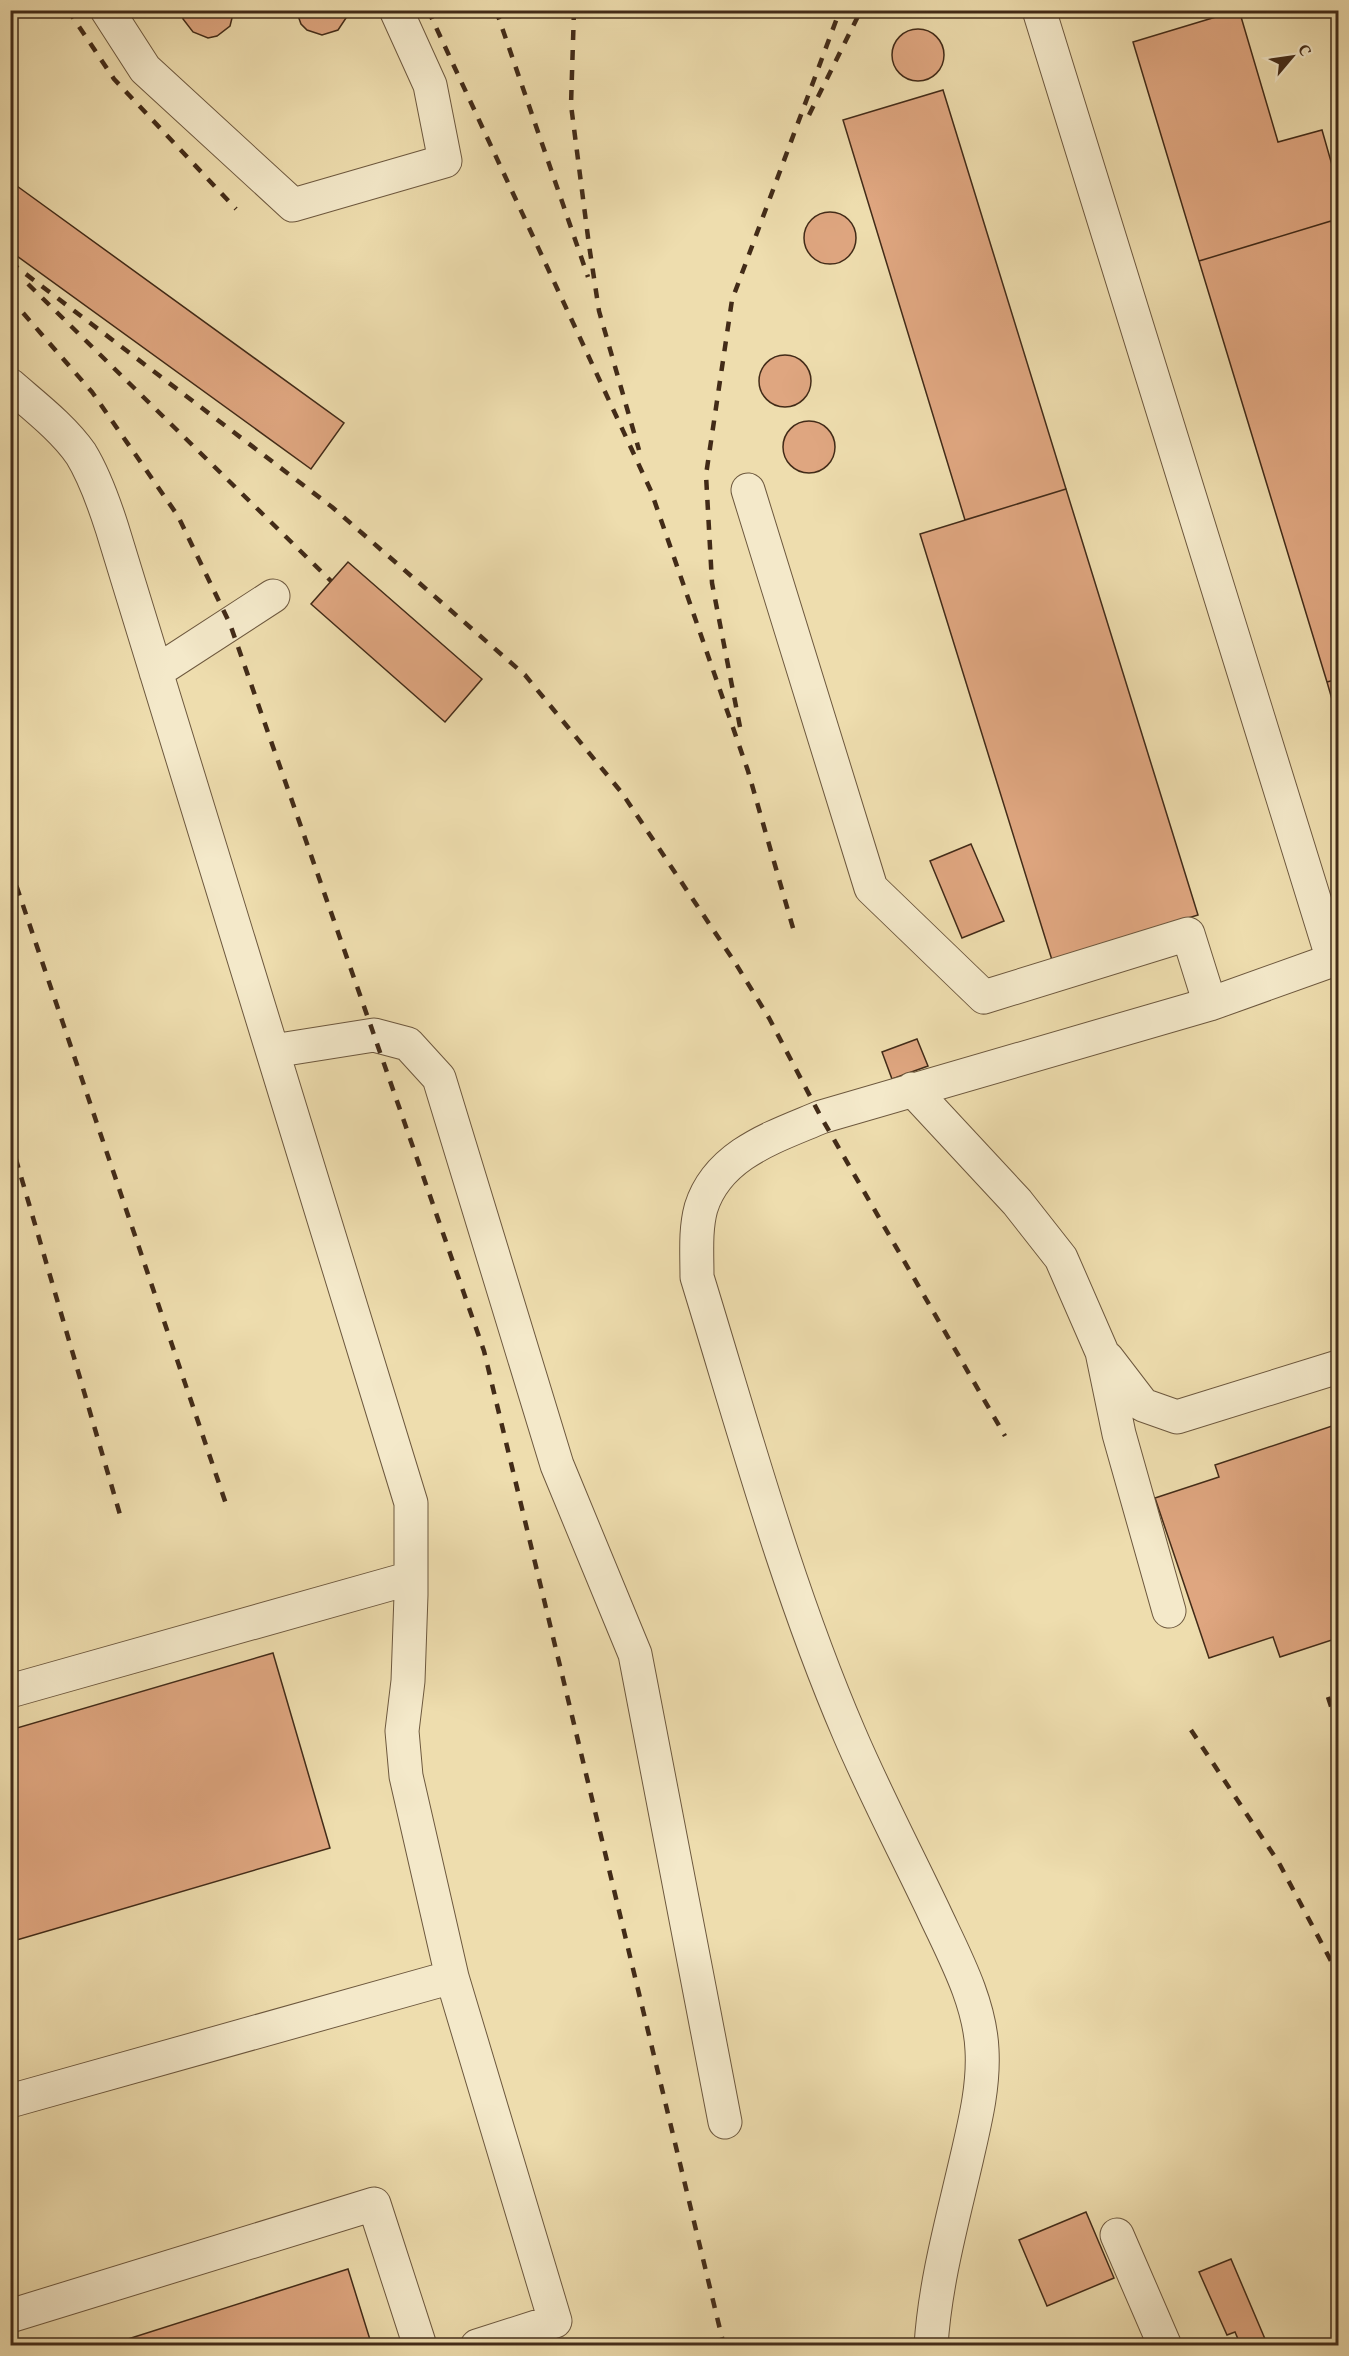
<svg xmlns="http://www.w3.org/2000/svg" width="1349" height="2356" viewBox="0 0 1349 2356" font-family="Vollkorn,serif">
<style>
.building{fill:#dfa680;stroke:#422b18;stroke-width:1.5}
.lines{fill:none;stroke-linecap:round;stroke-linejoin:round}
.minor-casing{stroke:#6d583e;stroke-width:35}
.minor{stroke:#f4e9ca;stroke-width:33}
.rail{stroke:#422b18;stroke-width:4.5;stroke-dasharray:10 10;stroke-linecap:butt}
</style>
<rect width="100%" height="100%" fill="#eeddae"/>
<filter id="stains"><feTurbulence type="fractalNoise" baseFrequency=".00333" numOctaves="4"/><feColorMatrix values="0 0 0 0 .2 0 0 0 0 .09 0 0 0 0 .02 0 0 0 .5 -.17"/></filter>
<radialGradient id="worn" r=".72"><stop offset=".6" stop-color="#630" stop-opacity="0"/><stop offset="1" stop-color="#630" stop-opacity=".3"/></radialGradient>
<path class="building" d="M182,10H234L230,26L217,36L208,38L193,32L183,19Z
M296,10H348V15L338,30L322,35L307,30L301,24Z
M1239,10L1278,142L1322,130L1338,186V219L1199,261L1133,42Z
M892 55a26 26 0 1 1 52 0a26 26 0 1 1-52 0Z
M943,90L1066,489L965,520L843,120Z
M10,181L344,423L311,469L10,251Z
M804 238a26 26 0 1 1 52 0a26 26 0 1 1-52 0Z
M1331,221L1338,244V679L1327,682L1199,261Z
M759 381a26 26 0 1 1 52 0a26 26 0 1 1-52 0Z
M783 447a26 26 0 1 1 52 0a26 26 0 1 1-52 0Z
M1066,489L1198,915L1052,960L920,534Z
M348,562L482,679L445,722L311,604Z
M1338,679V720L1327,682Z
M971,844L1004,921L962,938L930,861Z
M917,1039L928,1066L892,1079L882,1052Z
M1338,1424V1638L1280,1657L1273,1637L1209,1658L1155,1498L1219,1477L1215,1465Z
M273,1653L330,1848L10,1942V1730Z
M1086,2212L1114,2278L1047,2306L1019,2240Z
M1231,2259L1268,2346H1241L1235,2332L1227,2335L1199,2272Z
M348,2269L372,2346H106Z"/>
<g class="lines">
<defs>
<path id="minor" d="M107,10L145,69L293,205L445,161L430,85L396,10
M10,385C34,406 63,428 81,454C95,477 104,503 112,528L411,1503V1595L408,1681L402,1731L406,1776L452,1977L10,2101
M748,490L871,888L984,997L1188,934L1210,1004
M156,672L273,596
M273,1051L374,1035L408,1044L439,1078L557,1465L635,1654L725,2122
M912,1089L1017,1202L1061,1258L1102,1352L1119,1434L1169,1611
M1107,1358L1143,1405L1177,1417L1338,1367
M10,1691L411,1578
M452,1977L555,2321L477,2346
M1117,2235L1165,2346
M10,2316L374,2204L420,2346
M931,2346C935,2282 953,2218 967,2157C975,2122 984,2086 982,2050C980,2002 954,1955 934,1912C906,1853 875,1794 849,1733C786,1586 744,1430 697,1277C697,1254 695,1230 701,1208C718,1154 774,1137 821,1117L1210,1004L1333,960L1039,10"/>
</defs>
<use href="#minor" class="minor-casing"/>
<use href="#minor" class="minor"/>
<path class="rail" d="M68,10L114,79L236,209
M428,10L651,491L748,771L795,935
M496,10L588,277
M574,10L571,105L589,245L599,311L639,450
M809,115L861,10
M10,262L332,507L525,675L622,793L736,964L769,1018L821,1117L1005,1436
M28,284L331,581
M10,298L92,392L178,516L230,624L374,1035L484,1351L724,2346
M740,727L712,583L706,475L732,300L840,10
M10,867L227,1507
M10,1139L121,1518
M1328,1697L1338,1728
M1191,1730L1279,1863L1338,1974"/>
</g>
<rect width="1349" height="2356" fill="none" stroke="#eeddae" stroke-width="36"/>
<rect x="12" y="12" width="1325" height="2332" fill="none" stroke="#422b18" stroke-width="3"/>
<rect x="18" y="18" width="1313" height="2320" fill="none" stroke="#422b18" stroke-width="1.5"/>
<g transform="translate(1292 57) rotate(61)" stroke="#f4e9ca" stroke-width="4.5" paint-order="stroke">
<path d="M0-4.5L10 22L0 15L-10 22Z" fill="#422b18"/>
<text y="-9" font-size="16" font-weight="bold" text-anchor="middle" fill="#422b18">С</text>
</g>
<rect width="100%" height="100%" filter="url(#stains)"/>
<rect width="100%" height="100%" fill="url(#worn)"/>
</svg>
